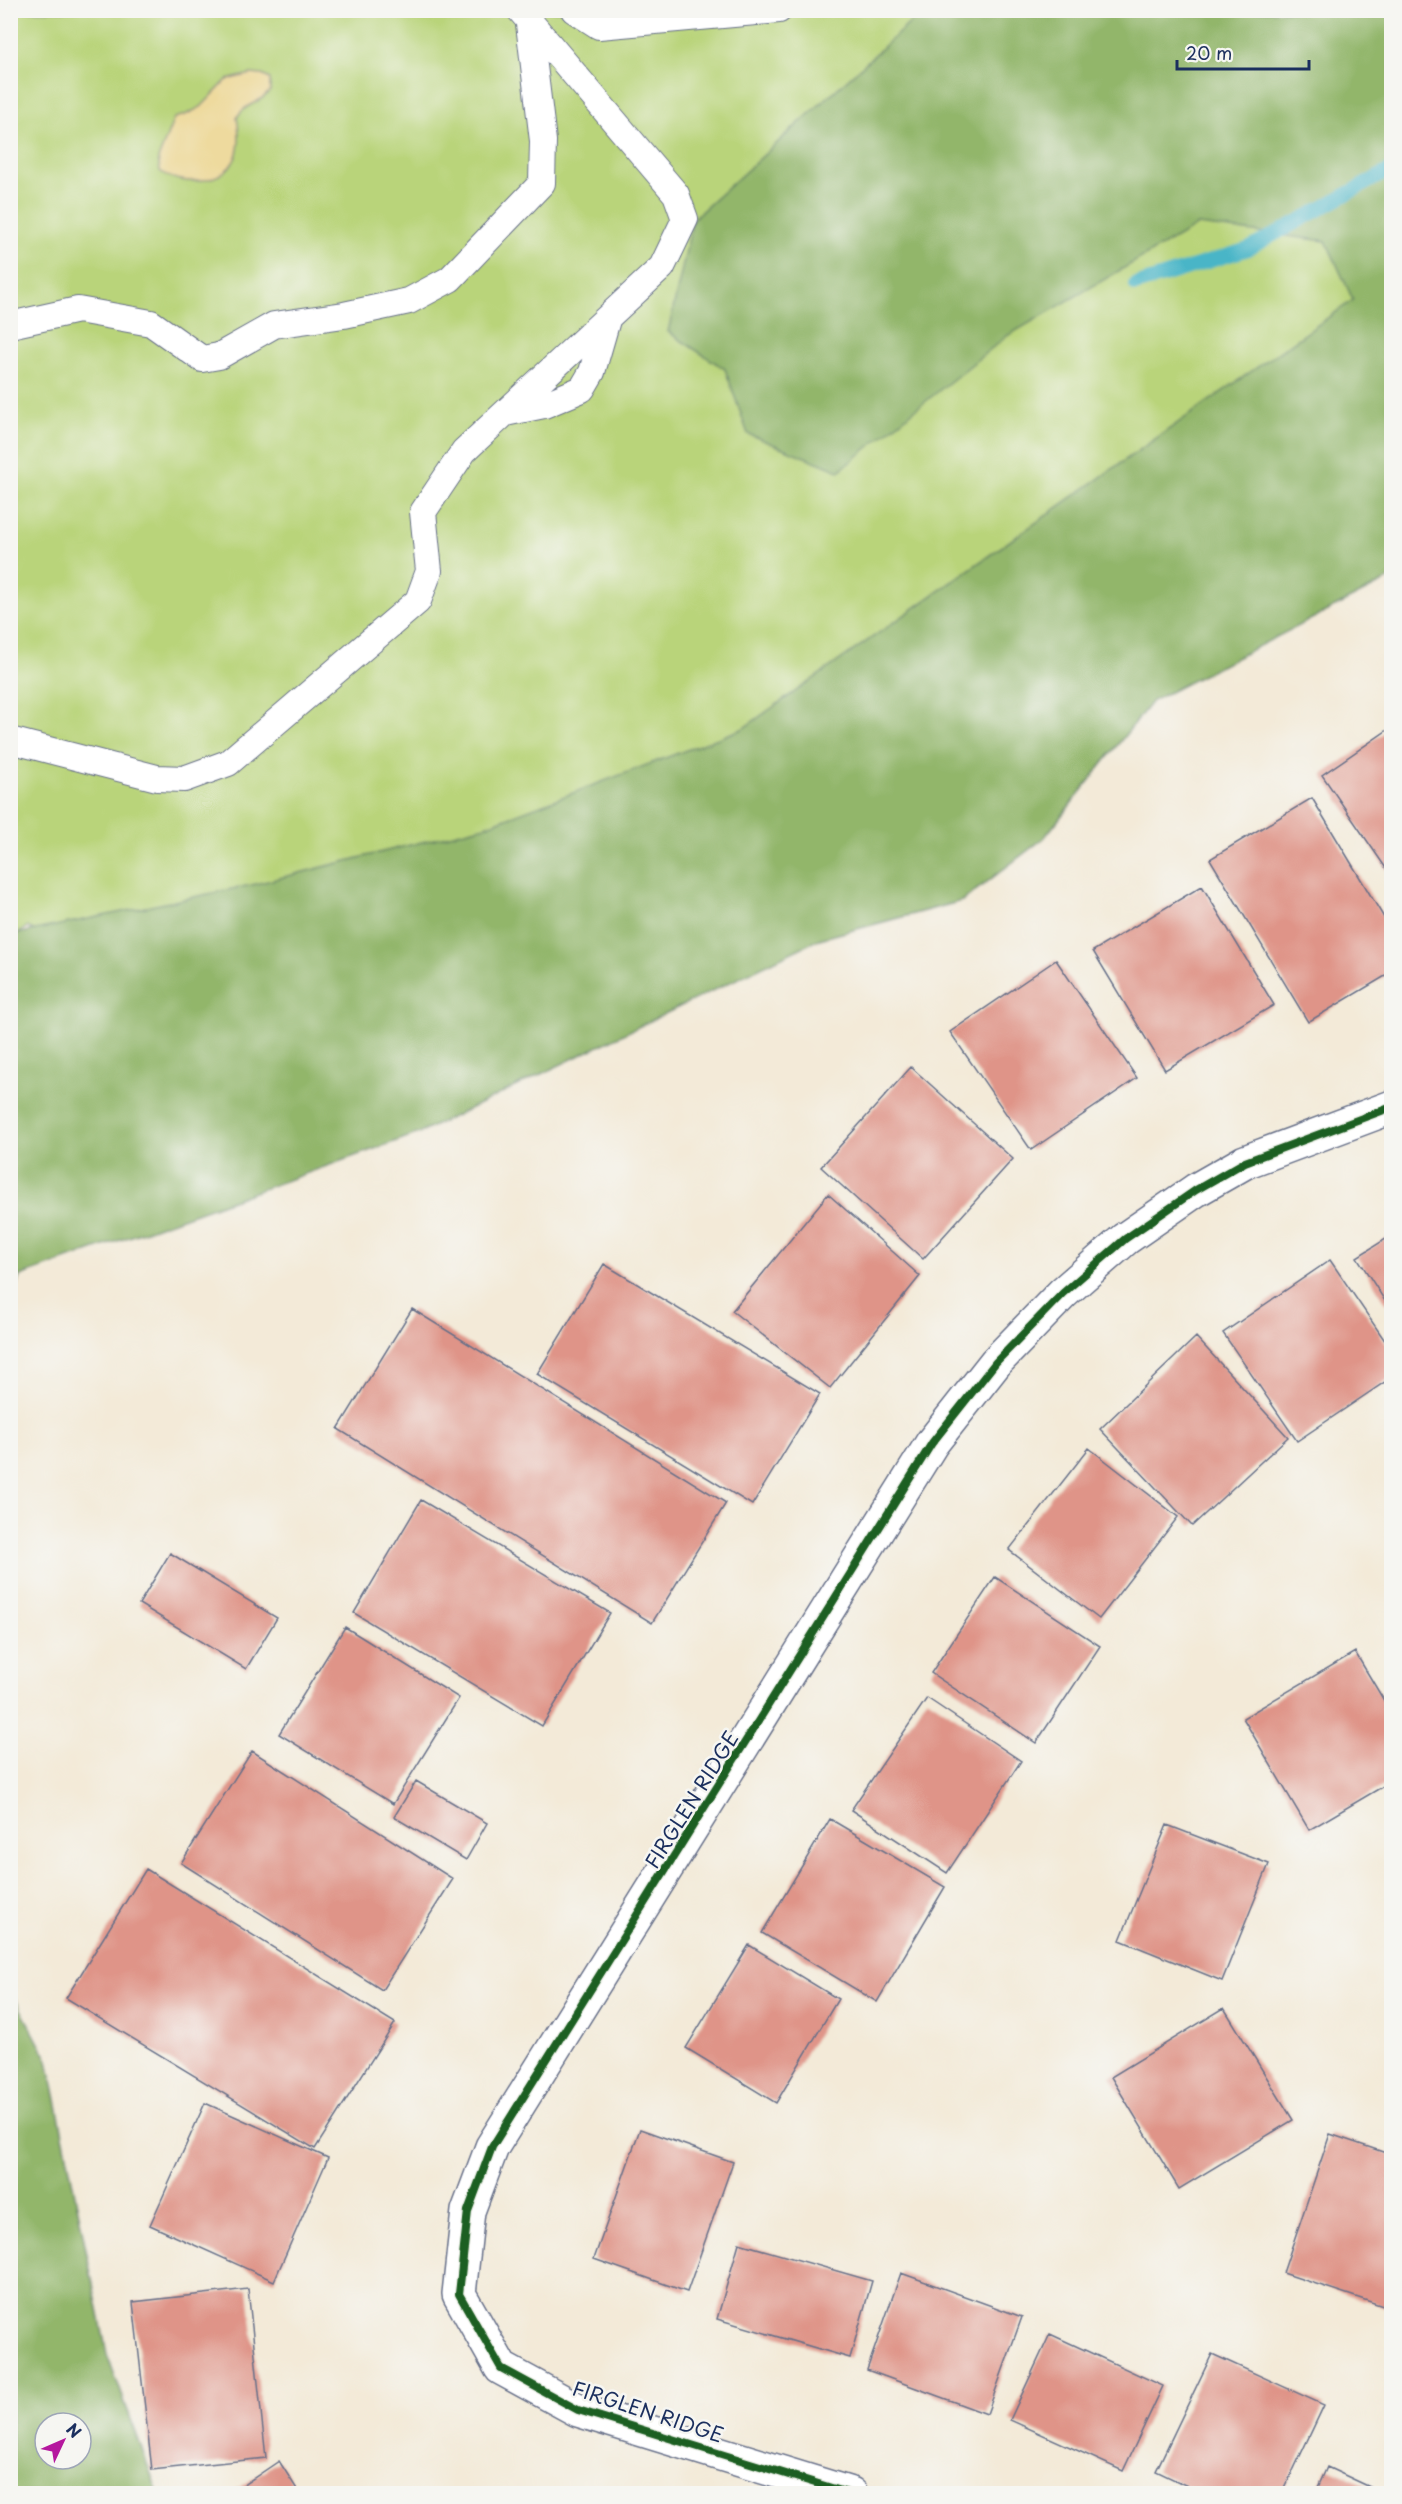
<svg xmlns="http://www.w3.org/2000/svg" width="1402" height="2504" viewBox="0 0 1402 2504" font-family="'Playpen Sans',sans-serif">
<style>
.green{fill:#b9d47a;stroke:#6a826c;stroke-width:1.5}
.forest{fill:#92b66a;stroke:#567264;stroke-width:1.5;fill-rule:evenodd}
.sand{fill:#eeda9e;stroke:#84847e;stroke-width:1.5}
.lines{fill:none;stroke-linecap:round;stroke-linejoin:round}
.stream{stroke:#4ab5c7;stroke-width:14}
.building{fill:#df9488}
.lane-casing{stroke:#677089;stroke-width:28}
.street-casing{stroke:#677089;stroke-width:36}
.lane{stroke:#fff;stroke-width:26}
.street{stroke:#fff;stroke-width:33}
.cycleway-casing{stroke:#f6f6f2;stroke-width:11}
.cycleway{stroke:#1b5e20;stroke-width:8}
.labels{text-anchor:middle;stroke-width:5;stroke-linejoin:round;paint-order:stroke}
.street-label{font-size:20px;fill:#1b2f5e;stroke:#f6f6f2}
</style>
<rect width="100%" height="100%" fill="#f6f6f2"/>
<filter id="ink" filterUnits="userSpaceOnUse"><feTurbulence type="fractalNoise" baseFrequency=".0167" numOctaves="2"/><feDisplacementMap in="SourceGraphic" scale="12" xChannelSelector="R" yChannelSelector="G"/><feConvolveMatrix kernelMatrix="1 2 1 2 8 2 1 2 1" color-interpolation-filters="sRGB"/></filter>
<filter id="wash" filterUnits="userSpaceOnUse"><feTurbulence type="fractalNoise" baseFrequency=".008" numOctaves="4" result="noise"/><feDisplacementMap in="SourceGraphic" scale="24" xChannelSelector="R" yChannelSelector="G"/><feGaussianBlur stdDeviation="1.35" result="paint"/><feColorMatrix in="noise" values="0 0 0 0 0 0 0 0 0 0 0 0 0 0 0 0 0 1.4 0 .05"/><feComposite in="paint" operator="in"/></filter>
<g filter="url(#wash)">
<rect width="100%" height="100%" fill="#f3ead8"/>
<path class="green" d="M11,11H1391V578L1152,701L1044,838L962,901L819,939L206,1003L27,927L11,939Z"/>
<path class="forest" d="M923,11H1391V578L1152,701L1044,838L962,901L819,939L422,1132L20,1276L11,1299V935L256,884L485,826L742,729L1353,300L1326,241L1198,225L1007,336L839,471L748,434L725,369L668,332L693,219Z
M10,1989L48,2060L107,2354L158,2493H11ZM45,2423H81V2459H45Z"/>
<path class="sand" d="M251,74L262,75L270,79V91C260,104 247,102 237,117C239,130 241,146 235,159C222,185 180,187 160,171L158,159L174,118L185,115L201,107L227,80Z"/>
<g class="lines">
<path class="stream" d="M1135,285L1248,249L1392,169"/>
</g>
<g id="blocks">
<path class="building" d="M1392,727V877L1322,775Z
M1312,798L1392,931V972L1308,1022L1210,859Z
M1202,886L1274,1005L1165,1070L1093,951Z
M1056,960L1137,1078L1031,1150L950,1032Z
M911,1067L1013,1159L923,1259L821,1167Z
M828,1194L920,1276L830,1388L732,1311Z
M1392,1235V1312L1357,1257Z
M1330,1260L1392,1351V1377L1297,1441L1223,1333Z
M604,1264L820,1394L752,1505L537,1374Z
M412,1309L726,1503L652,1623L338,1429Z
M1196,1337L1288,1437L1192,1526L1100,1429Z
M1089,1448L1178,1517L1099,1619L1009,1550Z
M421,1500L610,1613L542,1726L354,1613Z
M170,1553L277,1618L246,1669L139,1604Z
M995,1577L1100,1646L1036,1743L931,1673Z
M345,1627L459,1698L393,1804L279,1734Z
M1355,1652L1392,1714V1781L1309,1830L1243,1718Z
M927,1698L1021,1761L947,1873L851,1810Z
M252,1751L453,1879L382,1990L181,1863Z
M416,1781L487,1823L466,1860L394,1817Z
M830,1819L945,1887L877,2002L762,1933Z
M1167,1825L1269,1864L1222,1981L1120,1940Z
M146,1869L395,2023L315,2149L66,1998Z
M749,1945L838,1999L776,2103L686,2048Z
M1224,2008L1293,2120L1179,2189L1111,2077Z
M205,2103L328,2158L274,2281L150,2225Z
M640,2129L733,2162L687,2292L594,2259Z
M1330,2134L1392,2155V2309L1283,2273Z
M739,2243L872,2281L850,2358L717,2319Z
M901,2273L1022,2317L987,2414L867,2370Z
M248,2289L266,2458L152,2470L133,2302Z
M1050,2334L1163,2386L1123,2471L1010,2420Z
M1212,2354L1324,2405L1282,2494H1204L1156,2471Z
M279,2461L300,2494H230Z
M1327,2467L1385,2494H1315Z"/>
</g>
</g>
<g filter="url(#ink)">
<use href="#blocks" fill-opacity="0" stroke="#677089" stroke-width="1.5"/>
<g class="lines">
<defs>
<path id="lane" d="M574,10L599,26L779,10
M10,325L78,310L151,323L202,359L219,356L274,325L344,315L409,301L450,279L542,183L543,141L529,24
M505,413L544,405L582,389L592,372L607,320
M10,740L157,778L184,779L228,763L418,601L429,571L423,512L464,451L662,267L685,219L676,194L520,10"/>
<path id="street" d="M851,2494L578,2410L501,2368L459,2294L468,2211L492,2147L932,1443L996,1362L1063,1293L1125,1239L1196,1190L1245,1162L1392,1107"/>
</defs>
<use href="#lane" class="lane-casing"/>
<use href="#street" class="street-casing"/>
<use href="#lane" class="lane"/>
<use href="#street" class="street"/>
<defs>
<path id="cycleway" d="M851,2494L578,2410L501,2368L459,2294L468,2211L492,2147L932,1443L996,1362L1063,1293L1125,1239L1196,1190L1245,1162L1392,1107"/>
</defs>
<use href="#cycleway" class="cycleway-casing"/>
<use href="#cycleway" class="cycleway"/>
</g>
</g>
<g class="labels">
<g class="street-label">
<text transform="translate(692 1800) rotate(-58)" y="7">FIRGLEN RIDGE</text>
<text transform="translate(648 2412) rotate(18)" y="7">FIRGLEN RIDGE</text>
</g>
</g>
<rect width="1402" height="2504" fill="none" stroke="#f6f6f2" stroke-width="36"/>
<g transform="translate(63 2441) rotate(46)"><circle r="28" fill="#f6f6f2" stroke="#9ea6b7" stroke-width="1.5"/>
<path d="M0-4.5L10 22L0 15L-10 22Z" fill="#b5179e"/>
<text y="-9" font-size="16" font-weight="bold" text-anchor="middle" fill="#1b2f5e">N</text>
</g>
<path d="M1177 60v9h132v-9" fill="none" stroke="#1b2f5e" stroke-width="3"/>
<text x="1186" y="60" font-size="18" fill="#1b2f5e" stroke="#f6f6f2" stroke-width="4.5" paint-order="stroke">20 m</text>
</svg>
